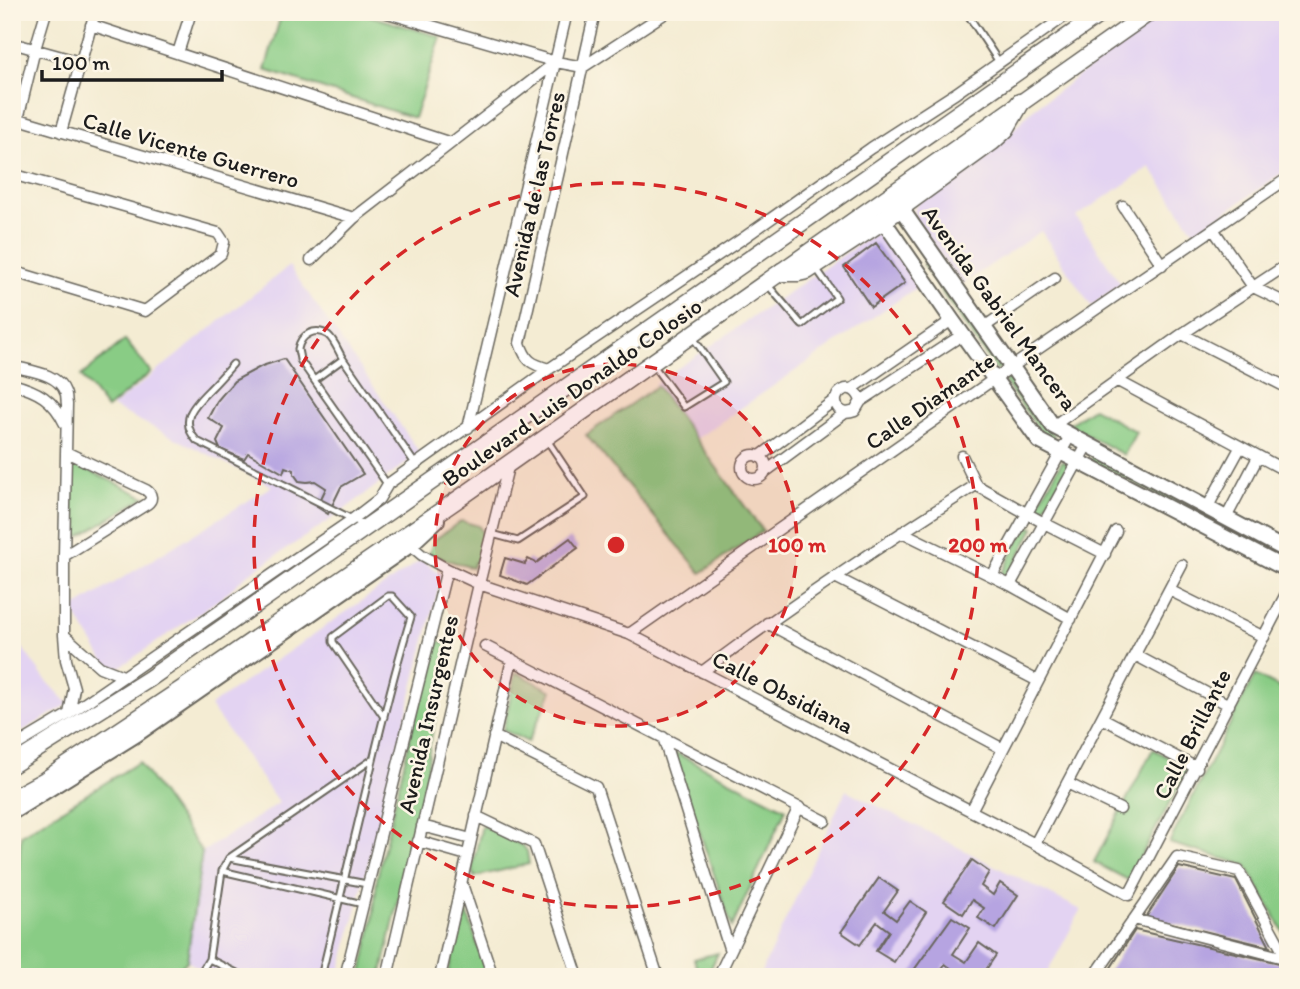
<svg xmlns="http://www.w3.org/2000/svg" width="1300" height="989" viewBox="0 0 1300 989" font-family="Itim,sans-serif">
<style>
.built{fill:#e3d3f2}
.green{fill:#89cc85;stroke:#527450;stroke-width:2}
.building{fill:#b6a4e1}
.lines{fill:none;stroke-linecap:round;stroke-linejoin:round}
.lane-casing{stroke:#68655c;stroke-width:9}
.street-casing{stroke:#68655c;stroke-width:13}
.secondary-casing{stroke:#68655c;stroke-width:18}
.primary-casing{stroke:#68655c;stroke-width:19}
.highway-casing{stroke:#68655c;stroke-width:21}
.lane{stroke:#fff;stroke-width:5}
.street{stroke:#fff;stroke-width:10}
.secondary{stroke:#fff;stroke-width:14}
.primary{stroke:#fff;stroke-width:16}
.highway{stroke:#fff;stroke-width:18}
.ring{fill:none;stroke:#d62828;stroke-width:3.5;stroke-dasharray:12 9}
.labels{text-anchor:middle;stroke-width:5;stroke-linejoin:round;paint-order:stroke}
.street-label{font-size:23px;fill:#1c1c1c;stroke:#fcf5e5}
.centre{fill:#d62828;stroke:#fcf5e5;stroke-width:3.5}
.ring-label{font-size:21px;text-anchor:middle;font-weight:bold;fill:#d62828;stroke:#fcf5e5;stroke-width:5;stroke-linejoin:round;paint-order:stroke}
</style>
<rect width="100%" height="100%" fill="#fcf5e5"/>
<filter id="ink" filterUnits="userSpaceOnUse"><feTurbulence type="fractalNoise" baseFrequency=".0143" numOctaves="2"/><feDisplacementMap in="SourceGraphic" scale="14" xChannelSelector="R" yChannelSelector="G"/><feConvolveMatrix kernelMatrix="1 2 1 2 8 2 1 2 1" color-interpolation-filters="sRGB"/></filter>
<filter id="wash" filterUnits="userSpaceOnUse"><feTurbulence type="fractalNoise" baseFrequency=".00686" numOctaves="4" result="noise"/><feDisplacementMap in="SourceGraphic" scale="28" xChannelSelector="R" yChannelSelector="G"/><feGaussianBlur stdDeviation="1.57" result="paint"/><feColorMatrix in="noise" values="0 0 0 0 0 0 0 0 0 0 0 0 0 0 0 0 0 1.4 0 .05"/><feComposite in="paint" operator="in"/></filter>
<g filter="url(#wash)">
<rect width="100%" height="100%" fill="#f4ecd3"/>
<path class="built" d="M1165,12H1288V169L1195,233L1150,167L1076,217L1121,284L1091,306L1041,231L961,285L915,221L914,211L917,203L988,156L1031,111Z
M874,234L886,236L920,285L696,439L655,384Z
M289,266L420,453L333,518L247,575L221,598L117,669L107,666L72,609L272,486L112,407Z
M421,560L442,574L339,977H215L187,961L202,852L279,803L210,706Z
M22,647L44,678L69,704L12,737V648Z
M846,790L1081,910L1045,977H759Z"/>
<path class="green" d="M282,12H357L441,37L414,118L265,70Z
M928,261L1001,365V368L996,370L923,265Z
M125,340L151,372L107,409L81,376Z
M1009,378L1042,424L1054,435L1052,440L1044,437L1004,381Z
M657,386L763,531L701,573L586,435Z
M1093,408L1136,432L1124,455L1068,425Z
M1092,456H1095L1288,556V565L1091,460Z
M1062,461L1069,464L1042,513L1035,510Z
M72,462L145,497L72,541Z
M461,521L479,526L484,537L477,561L474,563L472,568L429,554L434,540Z
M1027,525L1034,528L1008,577L1001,574Z
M433,640L450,644L430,744L427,774L381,977H361L373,919L377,878Z
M516,672L552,691L528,742L503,730Z
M1255,675L1288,692V940L1246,865L1169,843Z
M1153,749L1189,768L1128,880L1094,862Z
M672,751L786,809L732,927Z
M139,762L202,852L187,961L171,977H12V877H18L21,835Z
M482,825L523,846L527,851L529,864L474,877L472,868Z
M464,903L488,977H447Z
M718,953L707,977H682L698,972L694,959Z"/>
<g id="blocks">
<path class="building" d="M876,243L905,283L871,307L844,267Z
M284,359L363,474L341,487L328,514L317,507L326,488L315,481L307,482L299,481L294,474V470L285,467L283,473L248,453L244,459L220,449L217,442L224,428L208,418L217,401L234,381L262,366Z
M570,538L578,548L527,585L500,575L505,558L525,564L528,559L536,563Z
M972,860L989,872L981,886L993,895L1000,883L1018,895L996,929L978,918L984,908L972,900L963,914L944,901Z
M1179,867L1236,880L1270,947L1146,917Z
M879,878L898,891L884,911L896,920L910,901L926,912L894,962L876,951L889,931L877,922L860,945L841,932Z
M952,917L970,928L953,954L966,962L979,943L996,955L981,977H957L959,974L945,964L937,977H909Z
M1135,930L1288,965V977H1105Z"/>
</g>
</g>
<g filter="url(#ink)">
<use href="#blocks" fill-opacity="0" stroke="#68655c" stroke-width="2"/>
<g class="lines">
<defs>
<path id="lane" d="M966,12L999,62
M767,284L802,325L837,298L816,268
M233,364C226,372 218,381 210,389C194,405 178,420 197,441L364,525
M653,365L684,407L724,382L692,336
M314,380L343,359
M387,484L300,360C300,358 298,350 298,349C301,334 315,327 328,335C335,341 338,351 343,359L416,465
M492,534L518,541L585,497L547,440
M229,858L367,884
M222,871L363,904
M193,977L201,972L209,959
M245,977L209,959L222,871L229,858L373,759
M321,977C339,902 357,827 375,752C386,707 397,662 411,617L392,596H388L333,637V642L384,717"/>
<path id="street" d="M384,12L556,62L583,67
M91,25L451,143
M12,43L80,62
M178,53L191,12
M583,67L667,12
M12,117L354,218
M18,119L35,49L46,12
M61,132L95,12
M12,174L218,233L224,242L221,254L145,311L12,271
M1123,206L1162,265
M1213,229L1253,287L1288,304
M311,260L354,218L556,62
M984,327L1055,278
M1182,334L1288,388
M12,366C29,371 58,373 65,392C67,395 66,400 67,404L64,556V635L66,660L74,688L69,714
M549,369C531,364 526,361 520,343L595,12
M1118,381L1288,472
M12,384C38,391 53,399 65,424
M852,389L952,320
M861,401C853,376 827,395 839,409C844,414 849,413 855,411L861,401L962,335
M1053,426L1182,334L1288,264
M468,428L567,12
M742 467a12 12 0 1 1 24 0a12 12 0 1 1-24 0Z
M962,456L976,485L1044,523L1105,554
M759,457L836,399
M765,472L845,413
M1207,508L1240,448
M1226,518L1258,457
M902,532L1010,585L1071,619
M410,545L422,555L447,569L479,584L629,634L1035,844L1129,895L1288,590
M64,556L147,504C153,500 152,494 146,490L66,452
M992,576L1070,436
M835,577L1038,681
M1010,585L1087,445
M1169,590L1264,637
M767,623L1003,749
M629,634L994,379L1288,178
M64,635L100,667L123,676
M485,646L825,821
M1135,655L1229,705
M702,672C791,605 883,544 976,485
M1102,718L1197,768
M494,736L596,787L658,977
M663,737L730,951
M12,748L69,714L353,519L379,499L388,484L549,369L742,239L871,148L956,93L1071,12
M1067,783L1120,809
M971,811L1116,531
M476,816L534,844L578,977
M422,826L471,839
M418,841L467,855
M1035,844L1182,565
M462,884L493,977
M1134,919L1288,959
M345,977L447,569
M387,977L479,584L509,463
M440,977L512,659
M718,977L799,807
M1094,977L1177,857L1239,871L1287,959"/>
<path id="secondary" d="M900,207L1053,426L1288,551
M883,220L952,320L1039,441L1288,570
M12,812L137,734L410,545L437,520"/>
<path id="primary" d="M12,765L149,679L1103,12
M12,798L45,780L185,687L467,493L1150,12"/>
<path id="highway" d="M782,272H798L807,270L883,220L992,141L1005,129L1020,103"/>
</defs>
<use href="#lane" class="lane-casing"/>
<use href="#street" class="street-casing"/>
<use href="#secondary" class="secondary-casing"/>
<use href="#primary" class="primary-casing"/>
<use href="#highway" class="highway-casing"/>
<use href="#lane" class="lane"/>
<use href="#street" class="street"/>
<use href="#secondary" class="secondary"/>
<use href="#primary" class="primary"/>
<use href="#highway" class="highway"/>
</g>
</g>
<circle cx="616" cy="545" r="181" fill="#d62828" fill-opacity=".12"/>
<g class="ring">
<circle cx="616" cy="545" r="181"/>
<circle cx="616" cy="545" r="362"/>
</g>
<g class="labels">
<g class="street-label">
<text transform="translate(191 150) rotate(16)" y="8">Calle Vicente Guerrero</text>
<text transform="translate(534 194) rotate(-77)" y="8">Avenida de las Torres</text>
<text transform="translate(1000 308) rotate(54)" y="8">Avenida Gabriel Mancera</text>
<text transform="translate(572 392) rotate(-35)" y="8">Boulevard Luis Donaldo Colosio</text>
<text transform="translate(930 401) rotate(-35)" y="8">Calle Diamante</text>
<text transform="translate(783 692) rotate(27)" y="8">Calle Obsidiana</text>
<text transform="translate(428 714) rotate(-77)" y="8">Avenida Insurgentes</text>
<text transform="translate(1192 734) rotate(-63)" y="8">Calle Brillante</text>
</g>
</g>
<circle cx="616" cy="545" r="10" class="centre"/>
<g class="ring-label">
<text x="797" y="552">100 m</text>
<text x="978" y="552">200 m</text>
</g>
<rect width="1300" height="989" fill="none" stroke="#fcf5e5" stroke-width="42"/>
<path d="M42 70v10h180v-10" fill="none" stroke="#1c1c1c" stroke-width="3.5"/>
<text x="52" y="70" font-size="21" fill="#1c1c1c" stroke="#fcf5e5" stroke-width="5" paint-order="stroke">100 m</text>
</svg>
